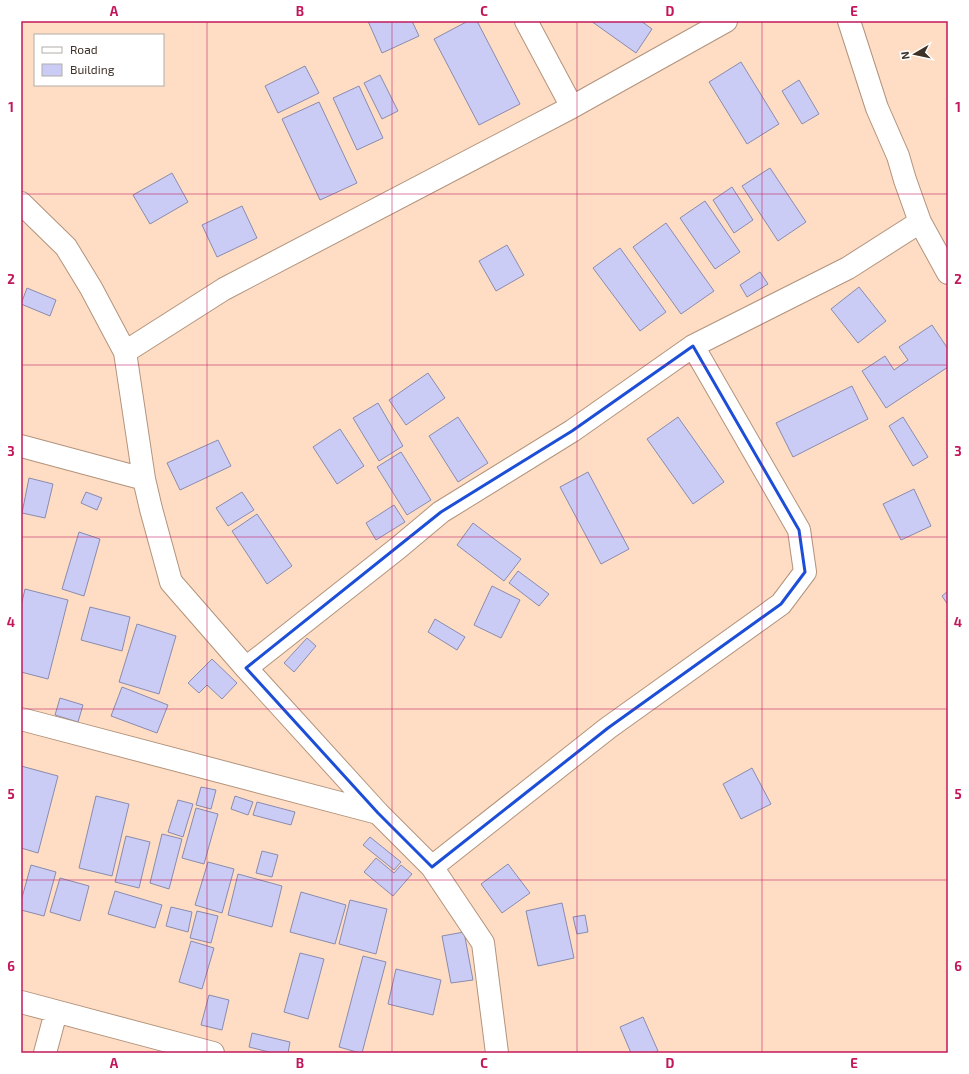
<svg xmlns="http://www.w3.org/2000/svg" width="969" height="1074" viewBox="0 0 969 1074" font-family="'Exo 2',sans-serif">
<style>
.building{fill:#caccf5;stroke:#8a8bad}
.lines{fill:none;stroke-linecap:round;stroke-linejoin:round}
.minor-casing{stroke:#b2937c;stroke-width:24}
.minor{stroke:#fff;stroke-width:22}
.marked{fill:none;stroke:#1d4ed8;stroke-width:3;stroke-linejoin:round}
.grid{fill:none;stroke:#c2185b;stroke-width:1;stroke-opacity:0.55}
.neatline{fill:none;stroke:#c2185b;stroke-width:1.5}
.grid-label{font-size:13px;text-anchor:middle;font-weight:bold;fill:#c2185b}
</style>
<rect width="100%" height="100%" fill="#feddc4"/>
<path class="building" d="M368,21H412L419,36L382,53Z
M468,21H477L520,104L479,125L434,39Z
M591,21H641L652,29L636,53Z
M741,62L779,124L747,144L709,82Z
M305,66L319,93L278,113L265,86Z
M380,75L398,111L382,119L364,83Z
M799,80L819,114L802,124L782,91Z
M359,86L383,138L357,150L333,98Z
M319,102L357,183L320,200L282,119Z
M770,168L806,222L778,241L742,186Z
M172,173L188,202L150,224L133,195Z
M732,187L753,220L734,233L713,200Z
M705,201L740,252L715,269L680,218Z
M242,206L257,238L217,257L202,225Z
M666,223L714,291L681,314L633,247Z
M507,245L524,275L496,291L479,261Z
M620,248L666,312L640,331L593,268Z
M760,272L768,284L747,297L740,285Z
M859,287L886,321L858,343L831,309Z
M27,288L56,300L50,316L21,304Z
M932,325L948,349V367L886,408L862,371L885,356L894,370L908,360L899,347Z
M428,373L445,398L406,425L389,400Z
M852,386L868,419L793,457L776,423Z
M378,403L403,446L379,461L353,418Z
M458,417L488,463L458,482L429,436Z
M678,417L724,482L693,504L647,439Z
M903,417L928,457L913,466L889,426Z
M340,429L364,466L337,484L313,447Z
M218,440L231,466L180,490L167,463Z
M401,452L431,500L407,515L377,467Z
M588,472L629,549L601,564L560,487Z
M29,478L53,484L45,518L22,513Z
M914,489L931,526L901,540L883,504Z
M86,492L102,498L97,510L81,503Z
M242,492L254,510L228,526L216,508Z
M394,505L405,522L376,540L366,523Z
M257,514L292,566L267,584L232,531Z
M473,523L521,559L504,581L457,545Z
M79,532L100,539L84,596L62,589Z
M518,571L549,594L539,606L509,583Z
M492,586L520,600L501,638L474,625Z
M25,589L68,600L48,679L21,672V606Z
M948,591V605L942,596Z
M90,607L130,617L122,651L81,640Z
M435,619L465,637L457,650L428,632Z
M137,624L176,636L159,694L119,682Z
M307,638L316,646L294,672L284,663Z
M212,659L237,683L222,699L207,685L199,693L188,683Z
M122,687L168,705L157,733L111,716Z
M60,698L83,705L78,722L55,715Z
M21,766L58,776L38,853L21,848Z
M752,768L771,804L741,819L723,784Z
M201,787L216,790L211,809L196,805Z
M96,796L129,804L112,876L79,868Z
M235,796L253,802L248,815L231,809Z
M178,800L193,804L183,837L168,832Z
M257,802L295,812L291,825L253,815Z
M196,808L218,814L204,864L182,858Z
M162,834L182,839L169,889L150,883Z
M126,836L150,842L139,888L115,882Z
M370,837L401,862L394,870L363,845Z
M262,851L278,855L272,877L256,873Z
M376,858L394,873L401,865L412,874L393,896L364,872Z
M208,862L234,869L222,913L195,905Z
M508,864L530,893L502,913L481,884Z
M31,865L56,872L44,916L21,910V901Z
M238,874L282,886L272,927L228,915Z
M60,878L89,886L80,921L50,912Z
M115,891L162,905L155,928L108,914Z
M301,892L346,905L335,944L290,932Z
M350,900L387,909L376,954L339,944Z
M562,903L574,958L538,966L526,911Z
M171,907L192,912L188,932L166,926Z
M197,911L218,916L211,943L190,938Z
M585,915L588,932L577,934L573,917Z
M464,932L473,980L451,983L442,936Z
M191,941L214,948L202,989L179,982Z
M300,953L324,959L308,1019L284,1012Z
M363,956L386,962L362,1053H360L339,1047Z
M396,969L441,980L433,1015L388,1004Z
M209,995L229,1000L222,1030L201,1025Z
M643,1017L658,1051L653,1053H631L620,1027Z
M252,1033L290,1042L288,1053H273L249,1047Z"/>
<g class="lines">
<defs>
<path id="minor" d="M526,21L572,107
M849,21L877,108L898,156L905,180L920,222L948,273
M21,203L66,247L91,288L125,352L144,479L151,509L171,582L246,668L378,813L432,867L483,943L497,1053
M125,352L224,289L572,107L726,21
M21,446L144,479
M246,668L398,548L441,512L572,431L693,346L848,268L920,222
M21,719L378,813
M432,867L608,728L781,604L805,572L799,530L693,346
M21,1002L213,1053
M45,1053L56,1012"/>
</defs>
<use href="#minor" class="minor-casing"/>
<use href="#minor" class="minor"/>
</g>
<path class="marked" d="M693,346L799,530L805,572L781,604L608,728L432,867L378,813L246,668L441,512L572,431Z"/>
<path class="grid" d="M207,21V1053M392,21V1053M577,21V1053M762,21V1053M21,194H948M21,365H948M21,537H948M21,709H948M21,880H948"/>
<rect width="969" height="1074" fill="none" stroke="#ffffff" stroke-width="44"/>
<rect x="34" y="34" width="130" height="52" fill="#ffffff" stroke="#b2ada9"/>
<rect x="42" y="47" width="20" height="6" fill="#ffffff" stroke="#b2ada9"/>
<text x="70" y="54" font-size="12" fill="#3e3128">Road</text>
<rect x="42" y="64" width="20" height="12" fill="#caccf5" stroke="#b2ada9"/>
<text x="70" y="74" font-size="12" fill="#3e3128">Building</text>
<g transform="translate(915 54) rotate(261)" stroke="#ffffff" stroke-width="3" paint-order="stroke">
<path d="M0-3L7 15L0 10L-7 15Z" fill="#3e3128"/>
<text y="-6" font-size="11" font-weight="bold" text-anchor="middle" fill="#3e3128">N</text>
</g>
<rect x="22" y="22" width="925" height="1030" class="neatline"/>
<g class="grid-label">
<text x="114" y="16">A</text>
<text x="300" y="16">B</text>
<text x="484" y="16">C</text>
<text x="670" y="16">D</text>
<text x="854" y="16">E</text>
<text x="11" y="112">1</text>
<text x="958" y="112">1</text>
<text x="11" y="284">2</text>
<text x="958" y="284">2</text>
<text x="11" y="456">3</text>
<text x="958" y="456">3</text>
<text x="11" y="627">4</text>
<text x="958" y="627">4</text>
<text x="11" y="799">5</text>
<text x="958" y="799">5</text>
<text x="11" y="971">6</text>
<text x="958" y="971">6</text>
<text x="114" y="1068">A</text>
<text x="300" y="1068">B</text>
<text x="484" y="1068">C</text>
<text x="670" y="1068">D</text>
<text x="854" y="1068">E</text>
</g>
</svg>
